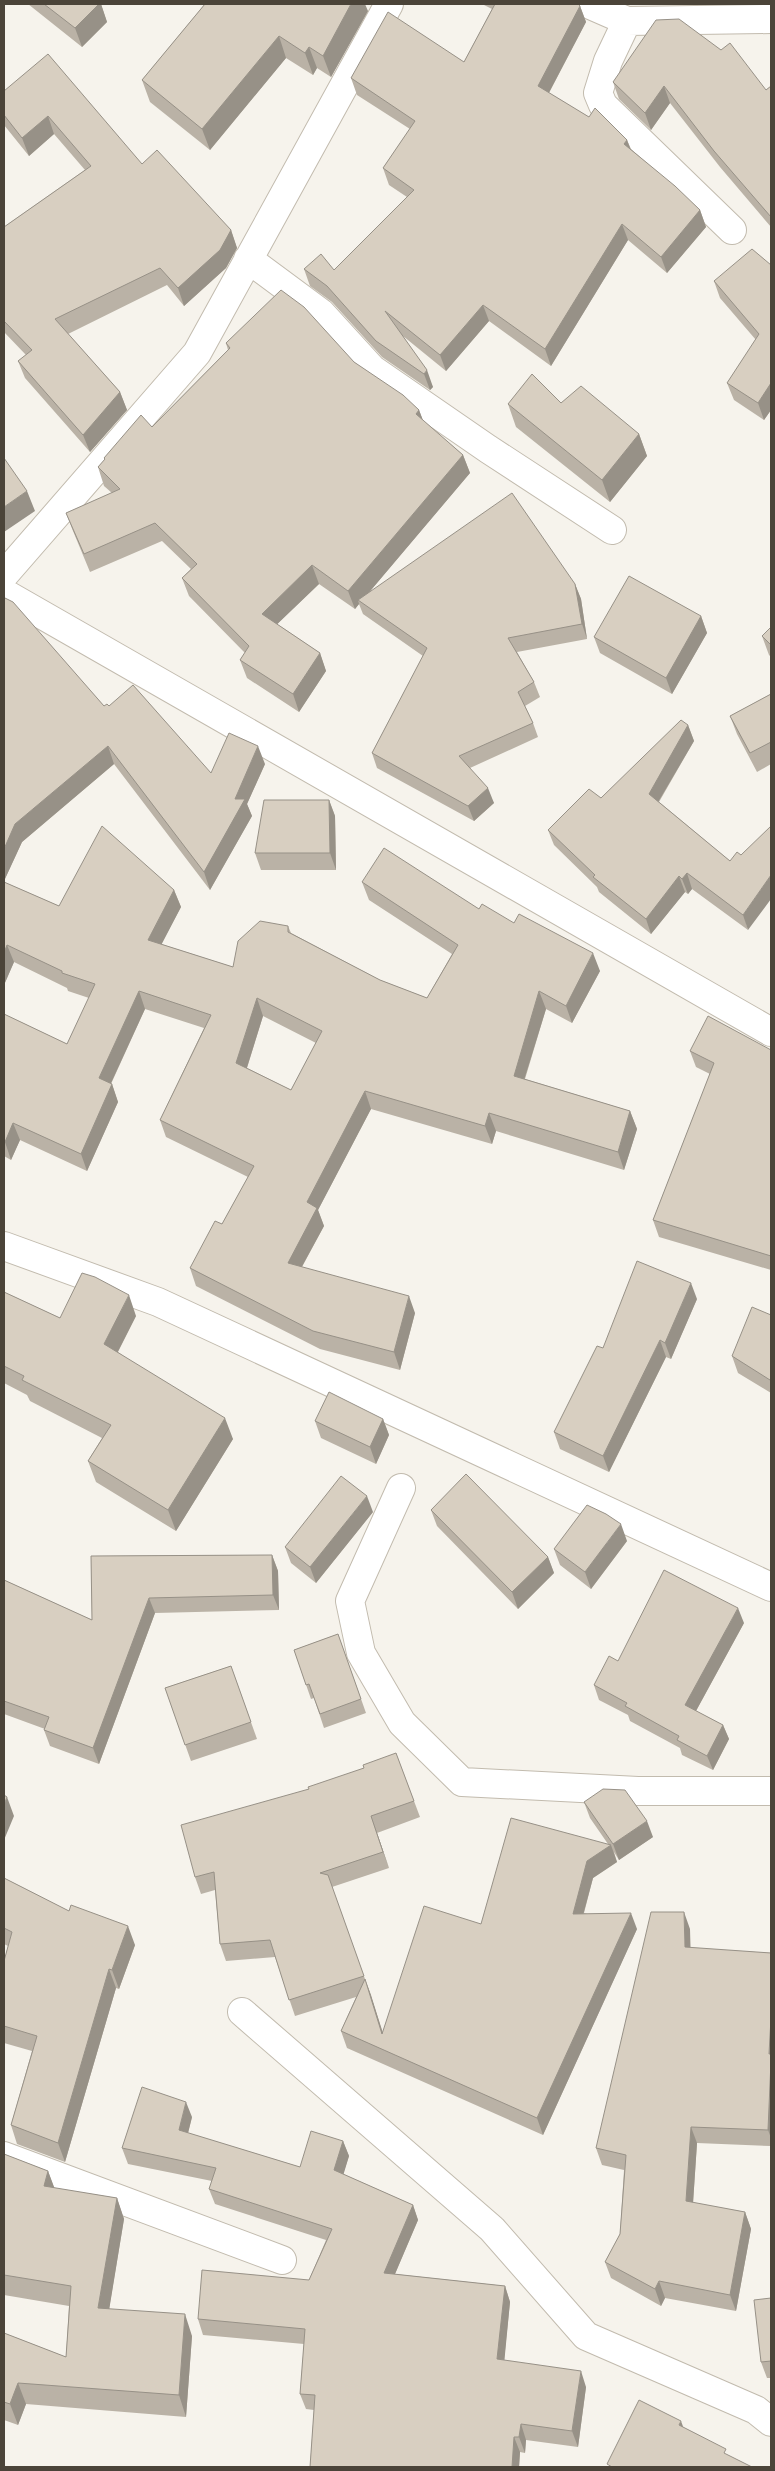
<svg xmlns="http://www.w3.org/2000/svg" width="775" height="2471" viewBox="0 0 775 2471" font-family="Quicksand,sans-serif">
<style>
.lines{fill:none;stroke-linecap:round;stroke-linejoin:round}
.minor-casing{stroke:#c2bbae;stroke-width:30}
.minor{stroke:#fff;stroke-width:28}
.wall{fill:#bab2a6;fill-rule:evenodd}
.shaded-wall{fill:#979187}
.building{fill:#d8cfc1;stroke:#979187;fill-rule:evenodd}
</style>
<rect width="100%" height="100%" fill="#f6f3ec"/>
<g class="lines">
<defs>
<path id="minor" d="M588,4L627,21L771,19
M627,21L608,61L598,93L603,105L732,230
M248,259L321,313L372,369L488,449L612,530
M4,575L197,353L389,4
M4,593L771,1032
M4,1246L158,1302L771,1587
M401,1488L350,1601L361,1653L402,1723L462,1782L638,1791H771
M242,2012L492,2229L586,2336L756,2410L771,2422
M4,2156L282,2260"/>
</defs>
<use href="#minor" class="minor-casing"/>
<use href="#minor" class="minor"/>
</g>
<path class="wall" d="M28,4H101L107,22L82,47Z
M205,4L368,11L331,77L317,68L313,75L286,58L210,150L150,102L142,80Z
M482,4H578L580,6L586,22L549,93L627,140L631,149L700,210L706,227L667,273L628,240L551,366L489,321L446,371L403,336L433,387L430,390L382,357L332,302L310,286L304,269L334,270L407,197L389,185L383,168L410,129L357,95L351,78L464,62L492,9Z
M613,82L766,90L771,86V227L720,167L670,103L651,130L619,99Z
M4,91L142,164L231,230L237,248L226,268L184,306L167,285L68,334L120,392L127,410L90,452L25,378L18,361L26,355L4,332V227L85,170L54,134L29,156L4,125Z
M771,265V410L764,420L734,400L727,383L756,340L720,298L714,281Z
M226,343L354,362L419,410L423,421L463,455L470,473L370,591L575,584L581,599L587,639L517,652L534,682L540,697L525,706L533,723L538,737L470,768L494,803L474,821L377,768L372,753L423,656L363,614L359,604L355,609L319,584L277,624L320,653L326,671L299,712L247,678L240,660L245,653L189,596L182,578L191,569L162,541L90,572L73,531L66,513L112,493L104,486L98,467L105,460L104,458L152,427L228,350Z
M561,403L639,434L647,456L610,502L516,427L508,404Z
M4,600L104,706H109L211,773L265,764L247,804L252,816L210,890L114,764L22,842L4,881Z
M701,616L707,633L672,694L600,653L594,637Z
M771,627V657L769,655L762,636Z
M771,694V764L757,772L737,734L730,716Z
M688,725L694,741L659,802L730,861L748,930L692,889L688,894L685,892L651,934L599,892L597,887L554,845L548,830L601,798Z
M329,800L335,816L336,870H261L255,853Z
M4,882L59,906L174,890L181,907L161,944L233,967L288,926L291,933L380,980L427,998L452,954L369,900L362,882L479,909L600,971L572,1023L546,1009L525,1079L630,1111L637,1129L624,1170L496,1131L492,1144L371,1109L318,1210L324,1226L302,1267L415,1313L400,1370L320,1349L196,1286L190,1268L222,1224L248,1177L166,1137L160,1120L204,1028L145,1009L111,1084H112L118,1102L87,1171L20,1140L11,1160L4,1156V1014L67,1044L89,998L68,991L67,988L14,962L4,985ZM263,1016L316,1043L291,1090L247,1068Z
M771,1050V1270L659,1237L653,1220L710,1074L696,1067L690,1051Z
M4,1292L60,1318L136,1316L118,1352L233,1439L176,1531L96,1482L88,1461L102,1438L30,1401L27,1395L4,1383Z
M697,1299L671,1359L666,1357L609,1472L560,1449L554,1432L603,1348Z
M771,1315V1393L738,1373L732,1356Z
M383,1419L389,1435L376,1464L321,1438L315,1421Z
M431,1510L548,1557L554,1573L518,1609L437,1526Z
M373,1512L316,1583L291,1563L285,1547Z
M627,1541L591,1589L560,1565L554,1549Z
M272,1555L278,1571L279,1610L155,1613L99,1764L50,1746L44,1730L45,1729L4,1714V1580L92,1620L91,1556Z
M744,1623L696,1711L723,1725L729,1739L713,1770L682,1755L680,1748L630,1721L628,1715L599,1700L594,1685L618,1661Z
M338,1634L366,1713L324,1728L314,1698L311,1699L294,1650Z
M231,1666L257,1739L191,1761L165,1688Z
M396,1753L420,1817L377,1833L389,1868L332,1887L370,1993L383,2033L481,1924L608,1844L590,1818L584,1802L653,1837L619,1860L614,1852L617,1862L593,1878L584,1913L637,1929L543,2135L347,2048L341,2031L356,1997L295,2016L275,1957L226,1961L220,1944L215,1890L201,1894L195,1877L309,1789L364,1768Z
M4,1878L135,1945L119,1989L116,1988L65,2162L17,2144L11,2125L32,2051L4,2043V1961L8,1946L4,1944Z
M690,1929V1948L771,1953V2146L697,2143L693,2203L745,2212L751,2229L736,2311L665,2298L661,2306L611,2278L605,2262L620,2234L624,2170L602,2165L596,2148Z
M192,2117L188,2133L300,2167L343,2141L349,2156L343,2174L413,2205L418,2220L395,2274L505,2286L510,2302L504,2360L586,2387L578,2447L526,2440L525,2453L520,2452L519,2467H310L314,2410L306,2409L300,2394L304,2344L203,2335L198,2319L309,2280L326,2240L215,2204L209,2189L212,2181L128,2164L122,2148Z
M4,2154L48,2171L54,2188L117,2198L124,2219L109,2309L192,2336L186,2417L26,2404L18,2425L4,2420V2333L66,2357L69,2306L4,2295Z
M771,2298V2378H767L761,2362Z"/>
<path class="shaded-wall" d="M99,4H101L107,22L82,47L75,28Z
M351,4H365L368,11L331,77L323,56Z
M580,6L586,22L544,102L538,86Z
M279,36L286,58L210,150L202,129Z
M309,47L317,68L313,75L305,53Z
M664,86L670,103L651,130L645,113Z
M48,116L54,134L29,156L22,138Z
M627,140L633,156L624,144Z
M700,210L706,227L667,273L661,257Z
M622,224L628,240L551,366L545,349Z
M231,230L237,248L226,268L184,306L178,288Z
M483,305L489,321L446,371L440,355Z
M427,370L433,387L430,390L424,374Z
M771,383V410L764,420L758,403Z
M120,392L127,410L90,452L83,435Z
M419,410L426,428L416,414Z
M639,434L647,456L610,502L602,480Z
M463,455L470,473L361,602L358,600L359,604L355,609L348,591Z
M27,491L35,511L4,532V507Z
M312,565L319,584L269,632L262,614Z
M575,584L581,599L587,639L582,624Z
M701,616L707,633L672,694L666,678Z
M320,653L326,671L299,712L293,694Z
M688,725L694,741L654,809L649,794Z
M108,746L114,764L22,842L4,881V849L15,824Z
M258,746L265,764L247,804L252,816L210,890L204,872L235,799Z
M488,788L494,803L474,821L468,806Z
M329,800L335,816L336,870L330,853Z
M687,873L692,889L688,894L682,879Z
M771,875V899L748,930L743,915Z
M679,876L685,892L651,934L646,919Z
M174,890L181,907L155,957L148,940Z
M7,945L14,962L4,985V953Z
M593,953L600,971L572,1023L566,1006Z
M139,991L145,1009L105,1096L99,1078Z
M539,991L546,1009L520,1093L514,1076Z
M257,998L263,1016L243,1080L236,1063Z
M112,1084L118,1102L87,1171L81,1154Z
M365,1091L371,1109L318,1210L324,1226L294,1281L288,1263L307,1202Z
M630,1111L637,1129L624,1170L618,1152Z
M489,1113L496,1131L492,1144L485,1126Z
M13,1123L20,1140L11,1160L5,1142Z
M691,1283L697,1299L671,1359L665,1343Z
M129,1295L136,1316L111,1365L104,1344Z
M409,1296L415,1313L400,1370L394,1352Z
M660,1340L666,1357L609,1472L603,1456Z
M225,1418L233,1439L176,1531L168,1510Z
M383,1419L389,1435L376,1464L370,1447Z
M367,1496L373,1512L316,1583L310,1567Z
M621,1524L627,1541L591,1589L585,1572Z
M272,1555L278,1571L279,1610L273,1595Z
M548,1557L554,1573L518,1609L512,1592Z
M149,1598L155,1613L99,1764L93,1748Z
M738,1608L744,1623L691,1720L685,1705Z
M723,1725L729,1739L713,1770L707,1756Z
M7,1797L14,1816L4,1840V1805Z
M371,1816L377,1833L389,1868L383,1852Z
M647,1821L653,1837L619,1860L613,1844Z
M611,1845L617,1862L593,1878L579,1930L573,1914L587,1861Z
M684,1912L690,1929L691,1964L685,1947Z
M631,1913L637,1929L543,2135L537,2118Z
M128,1926L135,1945L119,1989L112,1970Z
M109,1969L116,1988L65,2162L58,2143Z
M365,1979L371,1995L388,2050L382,2034Z
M771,2018V2060L769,2054Z
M771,2061V2138L768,2130Z
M186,2102L192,2117L185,2145L179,2130Z
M691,2127L697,2143L692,2218L686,2201Z
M343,2141L349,2156L340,2186L334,2170Z
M48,2171L56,2192L44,2186Z
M117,2198L124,2219L106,2329L98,2308Z
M413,2205L418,2220L389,2288L384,2273Z
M745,2212L751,2229L736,2311L730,2295Z
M659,2281L665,2298L661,2306L655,2289Z
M505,2286L510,2302L503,2375L497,2359Z
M185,2314L192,2336L186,2417L179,2395Z
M581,2371L586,2387L578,2447L572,2431Z
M18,2383L26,2404L18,2425L10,2404Z
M681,2421L688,2440L679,2425Z
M521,2424L526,2440L525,2453L519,2437Z
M514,2437L520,2452L519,2467H512Z"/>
<path class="building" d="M44,4H99L75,28Z
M205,4H351L323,56L309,47L305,53L279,36L202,129L142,80Z
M495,4H578L580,6L538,86L589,117L595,108L627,140L624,144L675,186L700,210L661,257L622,224L545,349L483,305L440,355L385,311L427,370L424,374L376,341L327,286L304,269L321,254L334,270L414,190L383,168L415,121L351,78L388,12L464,62Z
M679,19L721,50L730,43L766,90L771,86V217L714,151L664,86L645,113L613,82L656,20Z
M48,54L142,164L157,150L231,230L220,250L178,288L160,268L55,319L120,392L83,435L18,361L32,350L4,321V227L91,166L48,116L22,138L4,115V91Z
M752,249L771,265V383L758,403L727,383L759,334L714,281Z
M281,290L304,307L354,362L403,395L419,410L416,414L463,455L348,591L312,565L262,614L320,653L293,694L240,660L249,646L182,578L197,564L155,523L84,554L66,513L120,489L98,467L105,459L104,458L141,415L152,427L230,348L226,343Z
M532,374L561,403L581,386L639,434L602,480L508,404Z
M4,458L27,491L4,507Z
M512,493L575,584L582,624L508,638L534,682L518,692L533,723L459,756L488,788L468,806L372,753L427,648L358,600Z
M629,576L701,616L666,678L594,637Z
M5,598L13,602L104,706L107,704L109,706L133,685L211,773L229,733L258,746L235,799H245L204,872L108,746L15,824L4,849V600Z
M771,627V645L762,636Z
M771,694V742L750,753L730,716Z
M681,720L688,725L649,794L730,861L737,852L741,855L771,826V875L743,915L687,873L682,879L679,876L646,919L593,877L595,875L548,830L589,789L601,798Z
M264,800H329L330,853H255Z
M102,826L174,890L148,940L233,967L238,941L260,921L288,926V932L380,980L427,998L458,945L362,882L384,848L479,909L482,904L514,923L519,914L593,953L566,1006L539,991L514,1076L630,1111L618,1152L489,1113L485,1126L365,1091L307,1202L317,1208L288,1263L409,1296L394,1352L313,1331L190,1268L215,1221L222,1224L254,1166L160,1120L211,1015L139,991L99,1078L112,1084L81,1154L13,1123L5,1142H4V1014L67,1044L95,984L62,973V971L7,945L4,953V882L59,906ZM257,998L322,1031L291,1090L236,1063Z
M708,1016L771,1050V1256L653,1220L714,1063L690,1051Z
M637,1261L691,1283L665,1343L660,1340L603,1456L554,1432L597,1346L603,1348Z
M82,1273L95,1277L129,1295L104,1344L225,1418L168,1510L88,1461L111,1425L22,1380L24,1376L4,1366V1292L60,1318Z
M752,1307L771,1315V1377L770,1380L732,1356Z
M329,1392L383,1419L370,1447L315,1421Z
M466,1474L548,1557L512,1592L431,1510Z
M341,1476L367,1496L310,1567L285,1547Z
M587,1505L606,1514L621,1524L585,1572L554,1549Z
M272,1555L273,1595L149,1598L93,1748L44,1730L49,1717L4,1701V1580L92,1620L91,1556Z
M664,1570L738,1608L685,1705L723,1725L707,1756L677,1740L679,1736L625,1706L627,1703L594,1685L609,1656L618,1661Z
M338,1634L361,1699L320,1714L309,1684L306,1685L294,1650Z
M231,1666L251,1722L185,1745L165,1688Z
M396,1753L414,1801L371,1816L383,1852L320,1873L328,1875L364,1976L289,2000L270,1940L220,1944L214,1872L195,1877L181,1825L309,1789L308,1787L364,1768L363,1765Z
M603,1789L625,1790L647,1821L613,1844L584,1802Z
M4,1795L7,1797L4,1805Z
M511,1818L611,1845L587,1861L573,1914L631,1913L537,2118L341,2031L365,1979L382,2034L424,1906L481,1924Z
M4,1878L69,1911L71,1905L128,1926L112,1970L109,1969L58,2143L11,2125L37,2036L4,2026V1961L12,1932L4,1928Z
M651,1912H684L685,1947L771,1953V2018L769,2054H771V2061L768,2130L691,2127L686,2201L745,2212L730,2295L659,2281L655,2289L605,2262L620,2234L626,2155L596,2148Z
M142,2087L186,2102L179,2130L300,2167L311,2131L343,2141L334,2170L413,2205L384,2273L505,2286L497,2359L581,2371L572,2431L521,2424L519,2437H514L512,2467H310L315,2395L300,2394L305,2329L198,2319L202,2270L309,2280L332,2229L209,2189L216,2168L122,2148Z
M4,2154L48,2171L44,2186L117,2198L98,2308L185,2314L179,2395L18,2383L10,2404L4,2402V2333L66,2357L71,2286L4,2275Z
M771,2298V2361L761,2362L754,2300Z
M639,2400L681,2421L679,2425L726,2449L724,2453L752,2467H612L607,2464Z"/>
<rect width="775" height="2471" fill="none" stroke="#4b4439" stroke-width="10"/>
</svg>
